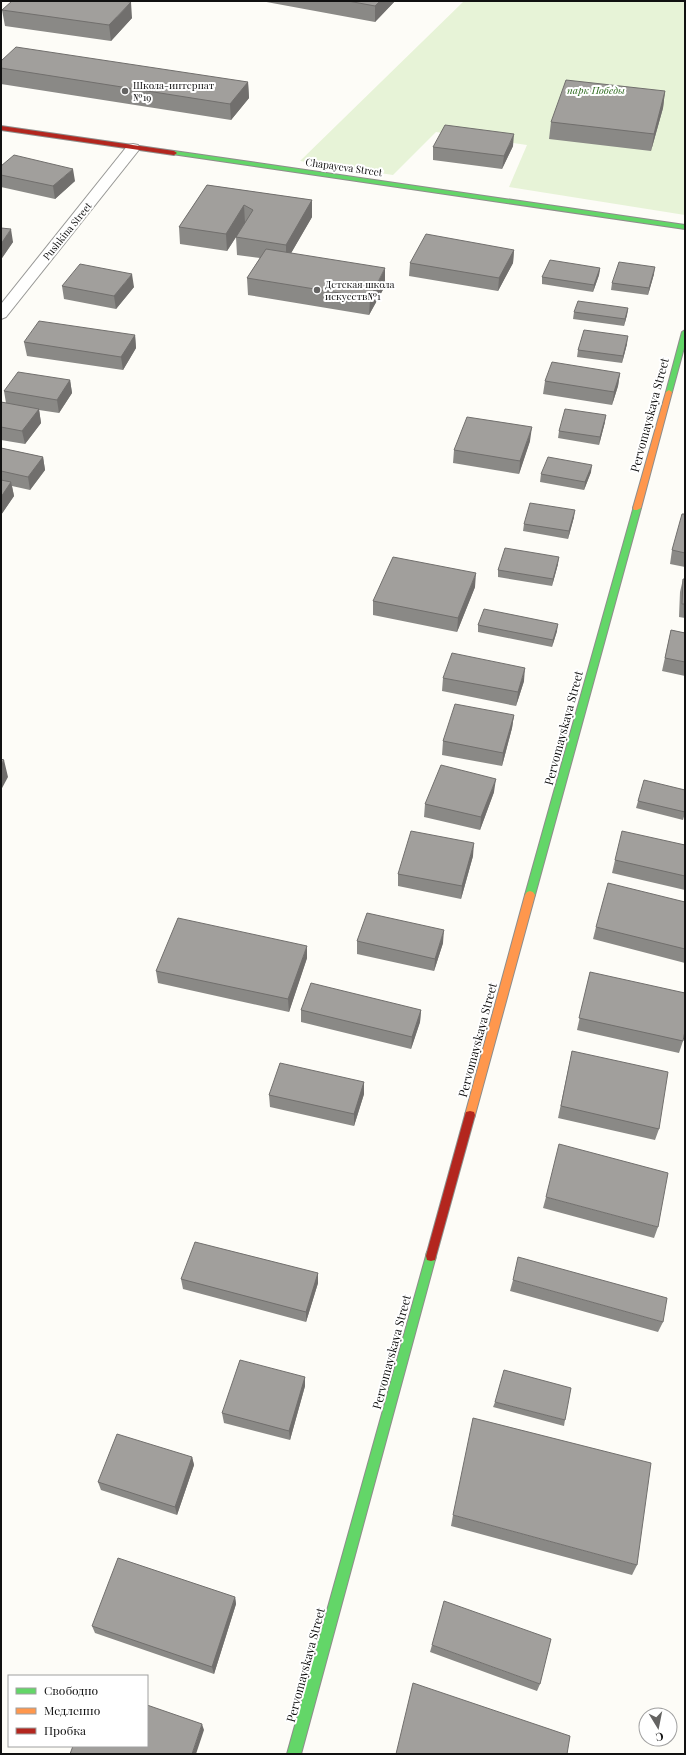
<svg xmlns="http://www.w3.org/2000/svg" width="686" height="1755" viewBox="0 0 686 1755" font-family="'Playfair Display',serif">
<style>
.green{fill:#e7f3d7}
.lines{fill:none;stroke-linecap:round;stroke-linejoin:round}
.street-casing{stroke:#979795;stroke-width:2}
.fast-casing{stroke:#8e8d8b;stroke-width:2}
.slow-casing{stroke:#8e8d8b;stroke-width:2}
.jam-casing{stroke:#8e8d8b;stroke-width:2}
.street{fill:#fffffe;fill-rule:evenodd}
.fast{fill:#63d668;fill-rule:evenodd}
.slow{fill:#ff974d;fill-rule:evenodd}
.jam{fill:#b3261e;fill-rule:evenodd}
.wall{fill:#8a8986}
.shaded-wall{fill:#716f6d}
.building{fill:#a19f9c;stroke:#716f6d}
.poi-dot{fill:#646362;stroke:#fff;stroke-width:1.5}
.labels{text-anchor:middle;stroke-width:4;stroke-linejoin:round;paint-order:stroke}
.far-poi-label{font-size:10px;fill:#111;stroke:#fff;text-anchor:start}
.far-park-label{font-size:10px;font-style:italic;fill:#2f6b1f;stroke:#fff}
.far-street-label{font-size:10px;fill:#111;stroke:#fff}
.street-label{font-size:12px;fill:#111;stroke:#fff}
</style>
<rect width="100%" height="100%" fill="#fdfcf7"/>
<path class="green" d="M464,1H685V215L509,187L527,145L436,132L393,175L300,161Z"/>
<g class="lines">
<defs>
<path id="street" d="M133,144L138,145L140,148L138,151L6,317L1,319V304L128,145Z"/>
<path id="fast" d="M174,151L685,225V229L172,154V152Z
M685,330V344L672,392L669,394L667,393L666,392L682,332Z
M634,506H637L641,508L535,895L533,898H527L525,895Z
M431,1251L435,1252L436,1256L301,1754H287L426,1256L427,1252Z"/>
<path id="slow" d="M669,390L672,392L641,508L637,510H634L633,508L666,392Z
M530,891L533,892L535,895L475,1115L474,1118L470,1119L466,1118L465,1115L525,895L527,892Z"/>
<path id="jam" d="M1,126L174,151L177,153L174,155L1,130Z
M470,1111L474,1112L475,1115L436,1256L435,1260L431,1261L427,1260L426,1256L465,1115L466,1112Z"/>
</defs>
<use href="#street" class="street-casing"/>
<use href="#fast" class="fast-casing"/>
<use href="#slow" class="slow-casing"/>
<use href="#jam" class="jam-casing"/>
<use href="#street" class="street"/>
<use href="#fast" class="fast"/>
<use href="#slow" class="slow"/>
<use href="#jam" class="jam"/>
</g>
<path class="wall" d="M261,1H395L375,22Z
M2,10L132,18L111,41L5,26Z
M1,61L248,82L249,98L231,120L1,84Z
M665,91L663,108L651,151L549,139L551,122Z
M513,146L502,169L433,160V147Z
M1,166L75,181L55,199L1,187Z
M207,185L312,200V217L291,253L385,286L369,315L248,295L247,278L260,258L237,255L236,237L245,223L227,251L180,244L179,227Z
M1,228L13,242L2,258H1Z
M514,250L513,263L498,291L409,276L410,263Z
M600,268L599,275L593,292L542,284V277Z
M654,274L648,295L611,290L612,283Z
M62,286L134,287L116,309L64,299Z
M628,308L627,315L624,326L573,319L574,312Z
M135,335L136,348L123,370L27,356L24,342Z
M627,344L622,363L577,357L578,350Z
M620,373L618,386L612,405L543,394L545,381Z
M70,380L72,393L59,413L39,410L41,423L25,444L1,440V402L6,403L4,391Z
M605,422L599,445L558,438L559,431Z
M530,441L519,474L453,463L454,450Z
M1,448L43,457L45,470L30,490L12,486L14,496L1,515Z
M591,472L584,490L540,482L541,474Z
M685,514V567L670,564L672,550Z
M574,517L568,539L523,531L524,524Z
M558,564L552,586L498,577V570Z
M683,579H685V618L679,617L680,592Z
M475,587L457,632L373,615V601Z
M478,625L557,631L552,647L478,632Z
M671,630L685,633V676L662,671Z
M443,678L524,681L516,706L442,691Z
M514,715L512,728L502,766L442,755L443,741Z
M685,790V813L683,820L636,808L638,801Z
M494,792L480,830L424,817L425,804Z
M685,845V890L612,873L615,860Z
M473,856L461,899L398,886V874Z
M685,902V963L593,939L596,927Z
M357,941L443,943L434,971L357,954Z
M307,958L289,1012L158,983L156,971Z
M590,972L683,1041L679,1053L577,1030Z
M301,1010H421L420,1022L411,1049L301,1022Z
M572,1051L659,1129L655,1140L558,1118Z
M364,1082V1094L354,1126L270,1107L269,1095Z
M546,1197L658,1227L654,1238L543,1208Z
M318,1273V1283L306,1322L183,1289L181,1279Z
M513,1280L663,1322L658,1332L510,1291Z
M305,1377V1386L290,1440L224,1423L222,1413Z
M495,1402L565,1420L564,1426L493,1407Z
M192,1457L194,1465L177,1515L101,1490L98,1482Z
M453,1515L637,1565L632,1575L451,1526Z
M235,1597L236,1604L214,1674L95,1633L92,1626Z
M432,1645L540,1684L537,1691L430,1652Z"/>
<path class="shaded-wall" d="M380,1H395L375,22V6Z
M131,2L132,18L111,41L109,25Z
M248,82L249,98L231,120L230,104Z
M665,91L663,108L651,151L654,134Z
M514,134L513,146L502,169L504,156Z
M73,169L75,181L55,199L53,186Z
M312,200V217L286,262V245Z
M244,205L245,223L227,251L226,234Z
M11,229L13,242L2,258L1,250V244Z
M514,250L513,263L498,291L499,278Z
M655,267L654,274L648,295L649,288Z
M385,268V286L369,315L370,298Z
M600,268L599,275L593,292L594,285Z
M132,274L134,287L116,309L114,296Z
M628,308L627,315L624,326L625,319Z
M135,335L136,348L123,370L121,357Z
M628,336L627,344L622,363L623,356Z
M620,373L618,386L612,405L614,392Z
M70,380L72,393L59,413L57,400Z
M39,409L41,423L25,444L22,431Z
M606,415L605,422L599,445L600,437Z
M532,427L530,441L519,474L520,461Z
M43,457L45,470L30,490L28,477Z
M592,465L591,472L584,490L585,482Z
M11,482L14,496L1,515V497Z
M575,510L574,517L568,539L569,531Z
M559,557L558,564L552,586L553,579Z
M476,573L475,587L457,632L458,618Z
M558,624L557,631L552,647L553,640Z
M525,668L524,681L516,706L518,692Z
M514,715L512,728L502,766L503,753Z
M4,760L8,777L1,790V764Z
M496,779L494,792L480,830L481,817Z
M474,843L473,856L461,899L462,886Z
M444,930L443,943L434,971L435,959Z
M307,946V958L289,1012L288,999Z
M421,1010L420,1022L411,1049L412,1037Z
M364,1082V1094L354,1126V1114Z
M318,1273V1283L306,1322V1312Z
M305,1377V1386L290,1440L289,1431Z
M192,1457L194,1465L177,1515L175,1507Z
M235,1597L236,1604L214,1674L212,1667Z
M202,1724L204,1730L196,1754H192Z"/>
<path class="building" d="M12,1H123L131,2L109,25L2,10Z
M348,1H380L375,6Z
M16,47L248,82L230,104L1,68V61Z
M566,80L665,91L654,134L551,122Z
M445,125L514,134L504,156L433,147Z
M14,155L73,169L53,186L1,175V166Z
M207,185L312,200L286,245L236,237L253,210L244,205L226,234L179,227Z
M1,228L11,229L1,244Z
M426,234L514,250L499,278L410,263Z
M266,249L385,268L370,298L247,278Z
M550,260L600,268L594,285L542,277Z
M619,262L655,267L649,288L612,283Z
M80,264L132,274L114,296L62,286Z
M578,301L628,308L625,319L574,312Z
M39,321L135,335L121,357L24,342Z
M584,330L628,336L623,356L578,350Z
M552,362L620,373L614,392L545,381Z
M18,372L70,380L57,400L4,391Z
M1,402L39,409L22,431L1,427Z
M565,409L606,415L600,437L559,431Z
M467,417L532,427L520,461L454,450Z
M1,448L43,457L28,477L1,471Z
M548,457L592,465L585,482L541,474Z
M1,480L11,482L1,497Z
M530,503L575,510L569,531L524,524Z
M682,514H685V553L672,550Z
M505,548L559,557L553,579L498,570Z
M393,557L476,573L458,618L373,601Z
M683,579H685V604H682Z
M484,609L558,624L553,640L478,625Z
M671,630L685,633V662L665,658Z
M452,653L525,668L518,692L443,678Z
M455,704L514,715L503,753L443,741Z
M1,759L4,760L1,764Z
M441,765L496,779L481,817L425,804Z
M644,780L685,790V812L638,801Z
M411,831L474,843L462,886L398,874Z
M622,831L685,845V876L615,860Z
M608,883L685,902V949L596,927Z
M367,913L444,930L435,959L357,941Z
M178,918L307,946L288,999L156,971Z
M590,972L685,993V1031L683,1041L579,1018Z
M311,983L421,1010L412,1037L301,1010Z
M572,1051L668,1072L659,1129L561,1106Z
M280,1063L364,1082L354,1114L269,1095Z
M559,1144L668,1173L658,1227L546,1197Z
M195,1242L318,1273L306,1312L181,1279Z
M518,1257L667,1298L663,1322L513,1280Z
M240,1360L305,1377L289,1431L222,1413Z
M504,1370L571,1388L565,1420L495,1402Z
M473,1418L651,1463L637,1565L453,1515Z
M117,1434L192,1457L175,1507L98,1482Z
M118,1558L235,1597L212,1667L92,1626Z
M444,1601L551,1639L540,1684L432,1645Z
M413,1683L570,1736L567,1754H396Z
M147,1705L202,1724L192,1754H70L73,1746H147Z"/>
<g class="poi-dot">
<circle cx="125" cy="91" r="4"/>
<circle cx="317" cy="290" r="4"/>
</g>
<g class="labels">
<g class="far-poi-label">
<text x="133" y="89">Школа-интернат<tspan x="133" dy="12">№19</tspan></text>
<text x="325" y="288">Детская школа<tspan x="325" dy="12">искусств№1</tspan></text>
</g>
<g class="far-park-label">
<text x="596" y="94">парк Победы</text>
</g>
<g class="far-street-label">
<text transform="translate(344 167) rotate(8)" y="4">Chapayeva Street</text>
<text transform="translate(67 231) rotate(-51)" y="4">Pushkina Street</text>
</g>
<g class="street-label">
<text transform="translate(650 415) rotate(-75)" y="4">Pervomayskaya Street</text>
<text transform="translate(564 728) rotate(-75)" y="4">Pervomayskaya Street</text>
<text transform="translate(478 1040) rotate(-75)" y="4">Pervomayskaya Street</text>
<text transform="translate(392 1352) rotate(-75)" y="4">Pervomayskaya Street</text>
<text transform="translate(306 1665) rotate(-75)" y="4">Pervomayskaya Street</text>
</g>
</g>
<rect width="686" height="1755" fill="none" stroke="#111111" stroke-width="4"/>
<rect x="8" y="1675" width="140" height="72" fill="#ffffff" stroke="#a0a0a0"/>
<rect x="16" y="1688" width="20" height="6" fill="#63d668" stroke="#a0a0a0"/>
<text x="44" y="1695" font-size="12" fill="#111111">Свободно</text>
<rect x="16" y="1708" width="20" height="6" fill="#ff974d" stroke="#a0a0a0"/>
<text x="44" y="1715" font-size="12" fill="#111111">Медленно</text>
<rect x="16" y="1728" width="20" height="6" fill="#b3261e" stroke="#a0a0a0"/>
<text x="44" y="1735" font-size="12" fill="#111111">Пробка</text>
<g transform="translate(658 1727) rotate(170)"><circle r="19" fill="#ffffff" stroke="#a0a0a0"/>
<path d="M0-3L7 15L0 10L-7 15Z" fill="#646362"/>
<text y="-6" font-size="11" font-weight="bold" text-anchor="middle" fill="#111111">С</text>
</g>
</svg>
